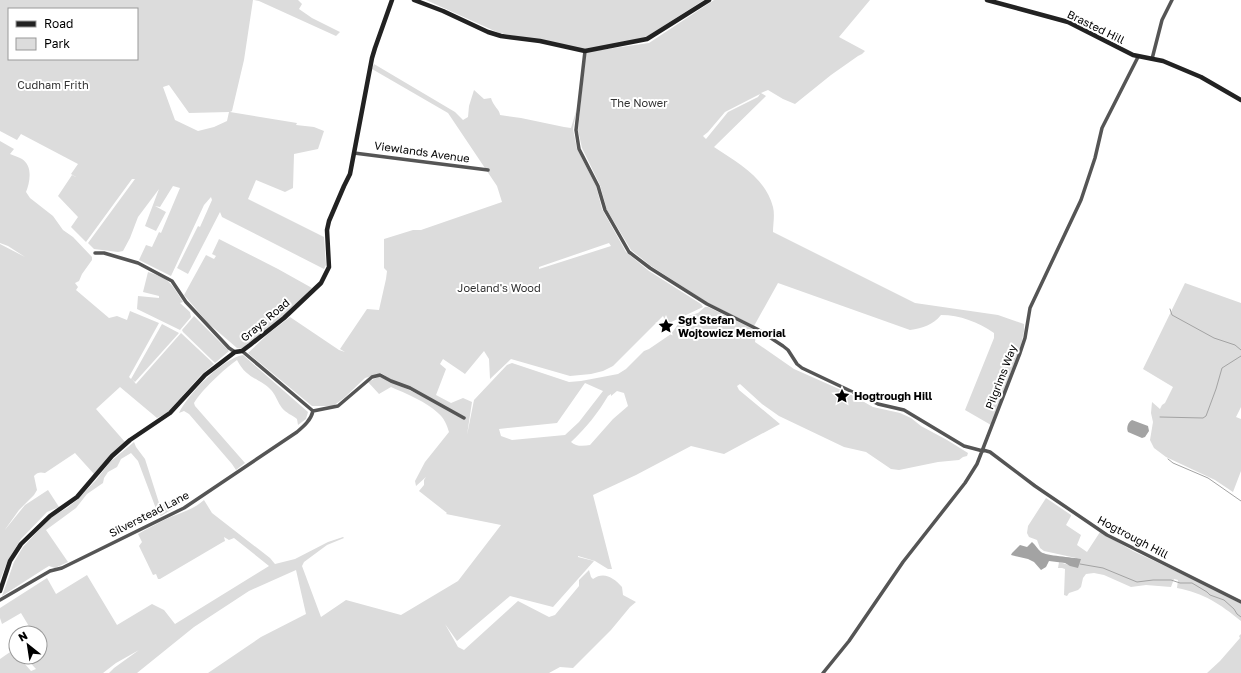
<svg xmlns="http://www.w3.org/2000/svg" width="1241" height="673" viewBox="0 0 1241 673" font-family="'Golos Text',sans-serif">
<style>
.green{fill:#dcdcdc;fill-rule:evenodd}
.water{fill:#a3a3a3}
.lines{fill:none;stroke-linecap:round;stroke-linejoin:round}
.stream{stroke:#a3a3a3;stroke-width:1}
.street{stroke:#555;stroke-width:3.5}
.secondary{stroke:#222;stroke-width:4.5}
.labels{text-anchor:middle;stroke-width:4;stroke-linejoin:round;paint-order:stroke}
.street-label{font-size:11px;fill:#000;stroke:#fff}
.park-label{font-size:11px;fill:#333;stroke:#fff}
.poi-label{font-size:11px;font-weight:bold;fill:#000;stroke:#fff;text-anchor:start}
</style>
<rect width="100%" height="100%" fill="#fff"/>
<path class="green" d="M0,0H253L244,60L232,111L230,112L297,123L296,125L314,127L324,131L318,149L294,154L293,188L285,192L256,180L248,199L324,237L326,265L324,269L222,217L220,212L188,274L177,268L198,226L200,227L212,200L211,197L204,205L171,276L139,260L146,245L152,247L159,232L161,233L180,188L173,186L160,207L155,206L166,212L156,231L145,226L159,189L138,217L130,238L123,251L118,252L94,249L88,243L135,179H132L86,242L71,227L78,217L58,196L72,175L76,177L71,174L78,164L21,134L17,140L0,131ZM9,9H137V59H9ZM169,85L189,113L229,112L227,121L214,127L198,131L175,120L163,87Z
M254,0H298L302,4L299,9L312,18L340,32L336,36L259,1Z
M426,0H704L646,37L588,50L499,33Z
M714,0H870L839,37L865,51L862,54L858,56L831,75L795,104L783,99L768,90L761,93L766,96L714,147C738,163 765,177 773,207C775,215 773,224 773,232L915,303L998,315L1024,324V331L1021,345L991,425L965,410L994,338V333C978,322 960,315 941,315C933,325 923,328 910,330L778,283L754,326L708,303L651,266L631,250L607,210L600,185L582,148L578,130L586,52L649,43ZM760,94L758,97L728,112L706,139L703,136L708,132L725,112Z
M374,64L455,112L463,120L468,117L469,106L474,90L484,99L491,98C493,106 500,110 500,115L521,118L564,127L571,128L577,108L573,129L577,149L596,186L602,209L626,252L649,271L701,304L703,307L667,324L663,316L613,366L603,371L591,374L570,376L511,359L490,379L489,359L484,351L465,374L443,359L440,364L446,369L436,395L451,403L463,398L472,402L467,435L474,400L507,365L512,363L569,382L581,381L618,374L626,369L644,351L649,349L671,334L681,320L688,316L698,313L705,307H708L753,329L756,335L755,342L794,369L848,393L873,407L900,413L911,418L921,426L947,440L968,453L967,456L963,457L959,460L938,462L899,470L891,469L866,452L844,447L779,416L762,404L740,384L737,386L739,390L780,424L724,454L691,446L636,475L593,495L612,569H608L595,561L578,556V557L594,561L553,607L510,596L457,641L445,624L458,647L464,650L518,601L549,617L555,615L579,586V580L589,570L591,577L593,579C604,571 614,578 622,587L623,595L636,602L630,607L611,630L573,668L560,667L549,673H208L261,637L306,614L296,570L249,591L194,627L137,673H109L114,668L139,650L116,663L103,673H0V659L13,650L16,653V657H19L31,671L36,669L26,658L40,657V649L42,648L40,645V633H33L21,613L2,624L0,618V608L47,578L56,594L87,575L117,625L152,604L164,610L175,624L269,566L234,538L229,540L224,537L225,541L223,542L160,579H158L156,574L153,575L139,546L142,542L138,534C149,528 161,521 173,516C184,512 195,508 204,500L212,513L270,558L275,564L295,559L328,542L343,537L344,538L327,545L304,562L302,566L321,617L346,600L401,615L458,581L501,525L446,514L447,513L419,491L424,485V480L426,477L416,486L415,481L425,462L449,432C447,425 444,418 438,413C427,402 405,393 391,387L379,394L368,382L380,376L465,417L393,381L381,373L365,378L344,398L333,406H312L248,353L268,334L290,317L339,350L345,352L340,349L367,309L379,310L386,279L387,271L384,268V239L413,230H421L502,202L497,186L448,113L372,69ZM609,243L611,246L539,269V267ZM585,383L603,391L579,422L565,435L512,440L501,436L499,429L557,423ZM617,391L624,393L628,406L613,419L590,445C584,446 576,447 571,442C586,428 598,413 608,396L611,394V396Z
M0,141L14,149L10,154C14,156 19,157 22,159C33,166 30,182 26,192L30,198L53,216L63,230L73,237L92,257V260L82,274L79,281L75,283L78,287L76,290L109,318L117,316L127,320L130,311L159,323L129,377L131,379L162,324L179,333L135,382L132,379L136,384L181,333L214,364L201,375L167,413L157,418L120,387L96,409L125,442L118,448L94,474L75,453L45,473C41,472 37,472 34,476L37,490L34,495L19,510L4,531L25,505L48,490L59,507L47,512L21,539L8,560L0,580V244L25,257L8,246L0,243Z
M219,239L278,269L312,288L281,319L242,349L237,348L208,323L184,295L206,255L214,259L216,256L212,254Z
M148,272C170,279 171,283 183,302L180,303L190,312L191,317L180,330L137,309L138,296L159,298V296L143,292Z
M1185,283L1241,303V407L1236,417L1241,419V471L1233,492L1215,480L1166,457L1154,448L1150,440L1153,422L1151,413L1152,402L1160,409L1162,405L1165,403L1173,387L1143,369Z
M194,316L229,351L215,363L183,332L182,330Z
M243,355L308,412L306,419L298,425L297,419C292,415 286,413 282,408C278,403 276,396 272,391C261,378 247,380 237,360C225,368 201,391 194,403L195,406L245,463L236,470L232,464L189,414L184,411L179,413C188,394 222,359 243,355Z
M134,442L136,447L145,459L160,506C169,502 177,496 187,500L161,516L158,514L138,461L131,453L121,459L117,467L108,472L104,478L103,483L87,494L76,508L46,530L68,562L55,568L49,566L44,569L2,596L14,562L23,547L50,518L67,508L78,499L96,480L110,462Z
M1046,498L1071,515V516L1066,525L1081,535L1077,545L1087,552L1100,532L1133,551L1214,589L1241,604V621C1220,604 1204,593 1177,588L1178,580L1174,579L1171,587L1146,585L1131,587L1104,575L1094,573L1086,574L1083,578L1081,587L1078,590L1069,593L1067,596L1064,595L1065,569L1062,568H1058L1059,562L1069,565L1076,558L1044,551L1040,548L1037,540L1029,537L1027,533L1028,526Z
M1241,634V673H1207L1220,661L1240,638L1239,636Z"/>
<path class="water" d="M1132,420L1148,426L1149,431L1145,437L1142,438L1128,432C1126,428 1128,422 1132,420Z
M1032,542C1036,545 1037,549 1041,552C1046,556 1072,557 1081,559L1078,568L1070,566L1065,563L1049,561L1046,567L1041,570L1034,562L1028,559L1011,555L1012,553L1020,545L1027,547Z"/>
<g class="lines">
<path class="stream" d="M1170,309L1172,315L1214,338L1235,345L1241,350
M1160,417L1203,418L1206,416L1216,389L1222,368L1241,356
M1168,459L1173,463L1208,478L1241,501
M1080,564L1103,568L1137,582L1153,580H1171L1180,583H1192L1207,592L1210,595L1224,600L1234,609L1237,614L1241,617"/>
<path class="street" d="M585,51L576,130L579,149L598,186L605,210L629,252L650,268L707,304L757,329L783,346L788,350L797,364L802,368L878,404L904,410L964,446L983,451
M1152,59L1162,20L1172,0
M354,153L488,170
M95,253H104L138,263L172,281L186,302L229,348L235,352
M242,351L313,411
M313,411L338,406L372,377L380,375L391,381L410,388L464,418
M983,450L990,452L1035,486L1107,535L1241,602
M0,600L50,571L62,568L184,508L297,432C304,426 311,420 313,411
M823,673L849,641L903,562L965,483L977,464L1020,353L1025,338L1030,308L1081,200L1095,158L1102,128L1138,57"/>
<path class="secondary" d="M414,0L443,11L488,32L501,36L540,41L585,51L647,39L709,0
M987,0L1068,22L1133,55L1163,61L1201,77L1241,100
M0,591L10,561L21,544L50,516L77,497L112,456L130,440L170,413L205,375L235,352L242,351L250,345L284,318L321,283L329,267L327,230L329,221L344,186L350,174L372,58L375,48L392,0"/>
</g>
<defs>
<symbol id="sight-bare" viewBox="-9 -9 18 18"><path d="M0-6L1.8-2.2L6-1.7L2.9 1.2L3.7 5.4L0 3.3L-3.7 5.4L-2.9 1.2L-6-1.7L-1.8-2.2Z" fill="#000" stroke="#fff" stroke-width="2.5" paint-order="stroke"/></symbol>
</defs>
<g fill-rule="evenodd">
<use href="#sight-bare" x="655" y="315" width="22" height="22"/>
<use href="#sight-bare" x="831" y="385" width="22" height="22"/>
</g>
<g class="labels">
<g class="street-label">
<text transform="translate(1096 27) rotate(26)" y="4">Brasted Hill</text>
<text transform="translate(422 152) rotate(8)" y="4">Viewlands Avenue</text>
<text transform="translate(265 320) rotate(-40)" y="4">Grays Road</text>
<text transform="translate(1001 377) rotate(-69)" y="4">Pilgrims Way</text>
<text transform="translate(149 514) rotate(-27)" y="4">Silverstead Lane</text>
<text transform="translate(1133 537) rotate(28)" y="4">Hogtrough Hill</text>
</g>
<g class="park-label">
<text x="53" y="89">Cudham Frith</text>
<text x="639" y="107">The Nower</text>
<text x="499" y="292">Joeland's Wood</text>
</g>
<g class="poi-label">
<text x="678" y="324">Sgt Stefan<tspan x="678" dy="13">Wojtowicz Memorial</tspan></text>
<text x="854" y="400">Hogtrough Hill</text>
</g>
</g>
<rect x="8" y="8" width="130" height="52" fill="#ffffff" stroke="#999999"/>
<rect x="16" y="21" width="20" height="6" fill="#222222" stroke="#999999"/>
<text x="44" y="28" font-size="12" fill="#000000">Road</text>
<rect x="16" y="38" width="20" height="12" fill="#dcdcdc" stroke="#999999"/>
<text x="44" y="48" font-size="12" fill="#000000">Park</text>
<g transform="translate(28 645) rotate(330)"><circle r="19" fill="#ffffff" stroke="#999999"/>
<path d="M0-3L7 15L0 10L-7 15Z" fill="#000000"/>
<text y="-6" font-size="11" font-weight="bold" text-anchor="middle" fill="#000000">N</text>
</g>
</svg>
